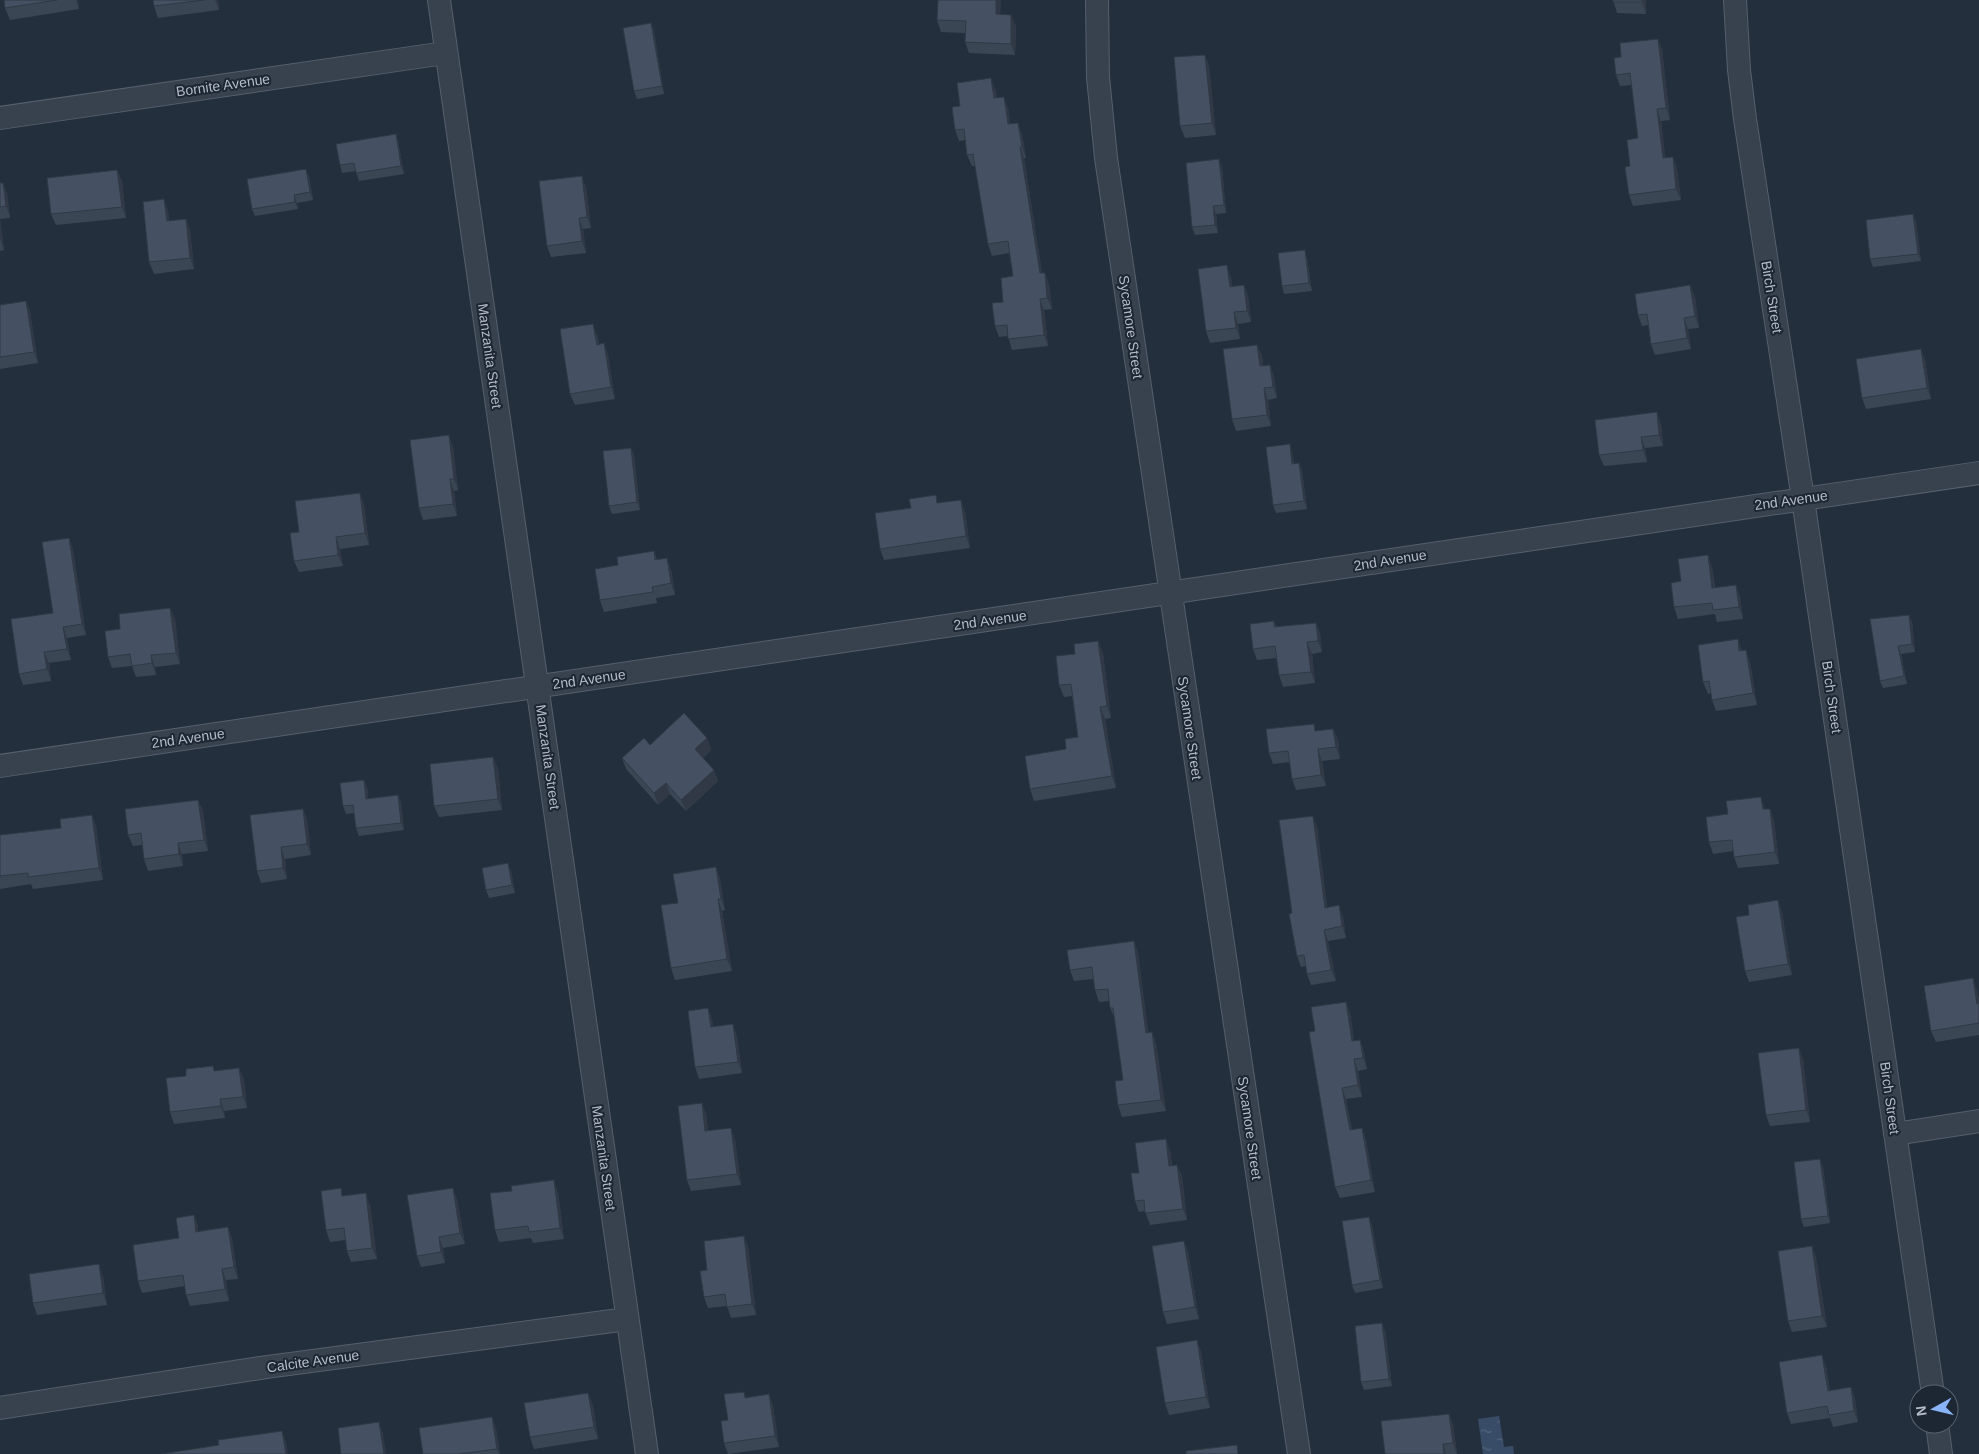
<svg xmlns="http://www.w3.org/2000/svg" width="1979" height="1454" viewBox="0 0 1979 1454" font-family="Helvetica,sans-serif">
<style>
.water{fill:url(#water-ripples)}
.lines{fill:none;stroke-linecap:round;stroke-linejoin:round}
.minor-casing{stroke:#565f6c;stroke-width:24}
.minor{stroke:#38414e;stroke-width:22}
.wall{fill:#3b4654}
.shaded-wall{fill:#303945}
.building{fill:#455162;stroke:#303945}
.labels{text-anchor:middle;stroke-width:4;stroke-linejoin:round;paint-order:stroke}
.street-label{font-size:14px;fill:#b4bcc9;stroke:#1d2633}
</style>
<defs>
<pattern id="water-ripples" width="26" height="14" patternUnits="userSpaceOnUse" patternTransform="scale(1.25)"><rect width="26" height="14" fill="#394c67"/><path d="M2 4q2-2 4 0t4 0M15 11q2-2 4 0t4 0" fill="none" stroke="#53647b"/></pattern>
</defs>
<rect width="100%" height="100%" fill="#242f3e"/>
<path class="water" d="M1499,1416L1504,1447L1513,1446L1514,1454H1483L1478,1419Z"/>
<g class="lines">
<defs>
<path id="minor" d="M439,0L647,1454
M1097,0L1098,77L1106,158L1299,1454
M1735,0L1739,70L1745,119L1803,499L1933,1394
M0,118L445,53
M0,766L1979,473
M1895,1134L1979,1121
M0,1408L267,1367L627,1319
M1937,1424L1941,1454"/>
</defs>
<use href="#minor" class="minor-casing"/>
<use href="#minor" class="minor"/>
</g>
<path class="wall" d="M4,0H78L79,9L10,20L5,8Z
M153,0H218L219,10L158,18L154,6Z
M1613,0H1646V14L1617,13Z
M1000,14L1016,26L1015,55L969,53L965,42V33L941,32L937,20Z
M651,23L654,31L664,94L637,99L634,91Z
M1658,39L1662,50L1670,120L1661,121L1665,158L1673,157L1677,169L1681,200L1633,206L1629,195L1630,166L1638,138L1632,85L1620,86L1616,75L1621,57Z
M1205,55L1209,66L1216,135L1185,138L1180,126Z
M995,89L997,98L1008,108L1010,124L1022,134L1026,158H1024L1042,273L1049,284L1052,309L1044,310L1048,346L1012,350L1008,336L999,337L995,326L1013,276L1009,253L992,256L988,244L975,166H972L967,155L965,140L959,141L955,130L960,106Z
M396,134L398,141L404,174L359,181L356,171L342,173L340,165Z
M1222,167L1226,213L1216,214L1218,233L1195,235L1192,227Z
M117,170L122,181L126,218L56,225L51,214Z
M309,176L313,200L297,203L298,209L255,216L252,209Z
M0,183H3L7,194L10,218L0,219L4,250L0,251Z
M586,187L591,228L583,229L586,253L551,257L547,246Z
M168,211L169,221L186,219L190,231L194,269L154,274L149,262Z
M1916,222L1921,261L1873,267L1870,259Z
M1307,258L1312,291L1284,294L1282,286Z
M1231,277L1232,286L1244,285L1248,296L1251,322L1238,324L1240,339L1210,343L1206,331Z
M1695,297L1699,328L1688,329L1691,349L1655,355L1651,344L1648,325L1642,326L1638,315Z
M26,301L30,312L38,363L0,369V305Z
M597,335L599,344L604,343L608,355L615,399L575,405L570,394Z
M1257,345L1262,356L1263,366L1270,365L1274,377L1277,398L1268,400L1271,426L1236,431L1232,419Z
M1921,349L1925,360L1931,399L1866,409L1862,398Z
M1661,424L1663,446L1645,448L1647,462L1604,466L1599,455Z
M453,447L458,490L454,491L457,516L423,520L419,508Z
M631,448L634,455L640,510L612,514L609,506Z
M1292,452L1294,464L1299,463L1302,471L1307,509L1276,513L1273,505Z
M360,493L364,505L369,545L340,549L343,566L299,572L294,561Z
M939,503L965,511L970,548L884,560L880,549L911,508Z
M69,538L73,550L86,635L67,638L71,660L49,663L51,681L23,685L19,674L53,613Z
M654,551L657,560L671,569L675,595L656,598L657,603L604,612L600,600L618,565Z
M1712,567L1715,587L1740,596L1743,619L1717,622L1715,614L1678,619L1674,607L1681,581Z
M170,608L175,619L180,664L155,667L156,675L136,677L132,666L112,668L108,657L120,629Z
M1909,615L1912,622L1915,652L1901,654L1907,684L1883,688L1880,681Z
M1274,621L1276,627L1316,623L1320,634L1322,652L1312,654L1315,683L1283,687L1279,675L1276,658L1257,660L1253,649Z
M1746,650L1750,662L1757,705L1716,711L1712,700L1711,693L1708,694L1703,682L1742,651Z
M1103,653L1111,718L1105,719L1116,788L1034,801L1030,789L1078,737L1072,696L1064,697L1059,685Z
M1333,729L1338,740L1340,759L1322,761L1326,786L1296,790L1292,779L1290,762L1273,764L1269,753L1316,731Z
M707,738L711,750L703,758L714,770L718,781L686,811L670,794L658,805L626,769L622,758L650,745Z
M493,757L498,769L502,810L439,817L434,806Z
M367,787L368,798L401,802L404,830L359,836L356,828L354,813L346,814L343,806Z
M198,800L203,811L208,851L182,854L183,866L148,871L144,859L142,845L133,846L128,835Z
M303,809L307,820L311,855L285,859L287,879L261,883L257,871Z
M1765,809L1774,820L1779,864L1738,868L1734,857L1733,851L1713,854L1709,842Z
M96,826L103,880L33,889L31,884L0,889V835Z
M1317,827L1327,907L1343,917L1346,938L1328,941L1336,981L1311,985L1307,974L1306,966L1301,967L1297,956L1292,913Z
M716,867L720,879L725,910L722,911L732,971L675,980L671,968L678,903Z
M511,871L515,893L489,898L486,890Z
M1782,912L1792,975L1749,982L1745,971Z
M1134,941L1138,953L1148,1033L1152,1032L1156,1044L1166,1111L1122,1117L1118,1105L1123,1080L1115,1019L1110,1008L1109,1001L1099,1002L1095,990L1093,979L1074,981L1070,970Z
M1977,990L1979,1001V1035L1936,1042L1931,1031Z
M1346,1002L1350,1013L1354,1041L1360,1040L1364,1052L1367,1069L1358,1071L1362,1097L1346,1099L1352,1130L1366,1140L1375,1192L1340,1198L1335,1187L1315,1031Z
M708,1008L712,1020L713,1027L737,1036L742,1073L699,1079L695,1067Z
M1803,1059L1810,1122L1770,1126L1766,1115Z
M239,1068L244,1080L247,1108L224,1111L225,1118L174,1124L170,1112L186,1076L215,1071Z
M702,1103L706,1114L708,1131L735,1140L741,1185L691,1191L687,1180Z
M1170,1150L1172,1165H1177L1182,1176L1187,1220L1150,1225L1145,1211L1139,1212L1135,1201L1139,1173Z
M1823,1167L1830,1223L1804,1227L1801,1219Z
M512,1191L558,1192L564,1239L533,1243L531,1238L499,1242L495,1230Z
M344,1196L370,1205L377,1259L351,1262L347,1251L346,1240L330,1242L326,1230Z
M457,1199L465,1244L443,1248L445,1263L421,1267L417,1256Z
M194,1215L198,1227V1231L228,1227L232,1239L238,1279L226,1280L229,1301L190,1306L186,1295L185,1286L142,1293L138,1281L179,1238Z
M1372,1225L1383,1288L1355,1293L1352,1285Z
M744,1236L748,1247L756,1315L731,1318L727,1306L708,1308L704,1297Z
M1184,1241L1188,1252L1199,1319L1167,1324L1163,1312Z
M1812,1246L1816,1257L1827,1327L1792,1332L1788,1321Z
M103,1276L107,1305L37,1315L33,1303Z
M1385,1330L1392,1386L1364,1390L1361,1382Z
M1197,1340L1201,1352L1210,1408L1169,1415L1165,1403Z
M1826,1366L1830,1391L1851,1387L1855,1399L1858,1422L1833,1427L1830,1418L1791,1424L1787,1413Z
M744,1392L746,1398L769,1394L773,1406L779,1447L728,1454L724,1443L728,1420Z
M593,1405L598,1439L534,1449L530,1437Z
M1449,1414L1453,1425L1457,1454H1385Z
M492,1417L496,1429L500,1454H423Z"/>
<path class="shaded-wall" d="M76,0H78L79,9Z
M215,0H218L219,10Z
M996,0H1001L1000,26L996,14Z
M1642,0H1646V14L1642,2Z
M1011,15L1016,26L1015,55L1011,44Z
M651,23L654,31L664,94L662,86Z
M1658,39L1662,50L1670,120L1666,108Z
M1205,55L1209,66L1216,135L1212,123Z
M991,78L995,89L999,110L994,98Z
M1004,97L1008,108L1012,136L1008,124Z
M1657,109L1661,121L1667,170L1663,158Z
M1018,123L1022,134L1026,158L1022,147Z
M396,134L398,141L404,174L401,166Z
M1020,147L1024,158L1044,285L1040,273Z
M1673,157L1677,169L1681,200L1676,189Z
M1219,159L1222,167L1226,213L1224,205Z
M306,169L309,176L313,200L310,192Z
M117,170L122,181L126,218L122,207Z
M582,176L586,187L591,228L587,217Z
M3,183L7,194L10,218L6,206Z
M294,195L297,203L298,209L295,202Z
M164,199L168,211L171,233L167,221Z
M1213,206L1216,214L1218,233L1215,225Z
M1913,214L1916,222L1921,261L1918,254Z
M0,218L4,250L0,239Z
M579,218L583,229L586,253L582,241Z
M186,219L190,231L194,269L190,258Z
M1305,250L1307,258L1312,291L1309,283Z
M1227,265L1231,277L1234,298L1230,287Z
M1045,273L1049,284L1052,309L1047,298Z
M1244,285L1248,296L1251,322L1247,311Z
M1690,285L1695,297L1699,328L1695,316Z
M1040,299L1044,310L1048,346L1044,335Z
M26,301L30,312L38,363L34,352Z
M1234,312L1238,324L1240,339L1236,328Z
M1684,318L1688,329L1691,349L1687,338Z
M593,324L597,335L601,356L597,345Z
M604,343L608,355L615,399L611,387Z
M1257,345L1262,356L1265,378L1260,366Z
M1921,349L1925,360L1931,399L1927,388Z
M1270,365L1274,377L1277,398L1273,387Z
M1264,388L1268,400L1271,426L1267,415Z
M1657,412L1661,424L1663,446L1659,435Z
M449,435L453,447L458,490L454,479Z
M1641,437L1645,448L1647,462L1643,450Z
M1290,444L1292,452L1295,472L1292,464Z
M631,448L634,455L640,510L637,502Z
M1299,463L1302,471L1307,509L1304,501Z
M450,479L454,491L457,516L453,504Z
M360,493L364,505L369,545L365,533Z
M961,500L965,511L970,548L966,536Z
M336,537L340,549L343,566L338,555Z
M69,538L73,550L86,635L82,624Z
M1708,555L1712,567L1716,599L1712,588Z
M667,558L671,569L675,595L671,583Z
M1736,585L1740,596L1743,619L1739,607Z
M170,608L175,619L180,664L176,653Z
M1909,615L1912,622L1915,652L1912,644Z
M1316,623L1320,634L1322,652L1318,641Z
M63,627L67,638L71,660L67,649Z
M1738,639L1742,650L1743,663L1739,651Z
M1098,641L1103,653L1111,718L1107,706Z
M1307,642L1312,654L1315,683L1311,672Z
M1898,646L1901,654L1907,684L1904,676Z
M1746,650L1750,662L1757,705L1753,693Z
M44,652L49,663L51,681L47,669Z
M151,655L155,667L156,675L152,663Z
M1100,707L1105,719L1116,788L1112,776Z
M1333,729L1338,740L1340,759L1336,747Z
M707,738L711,750L699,761L695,749Z
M1318,749L1322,761L1326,786L1321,775Z
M493,757L498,769L502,810L498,799Z
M714,770L718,781L686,811L681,800Z
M364,780L367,787L369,806L366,799Z
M666,783L670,794L658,805L654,793Z
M398,795L401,802L404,830L401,823Z
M1761,797L1765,809L1767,821L1763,809Z
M198,800L203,811L208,851L204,840Z
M303,809L307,820L311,855L307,844Z
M1770,809L1774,820L1779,864L1775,852Z
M92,815L96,826L103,880L99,868Z
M1313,816L1317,827L1329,919L1325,908Z
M178,843L182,854L183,866L179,854Z
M281,847L285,859L287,879L283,868Z
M508,863L511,871L515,893L512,885Z
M716,867L720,879L725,910L721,899Z
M718,899L722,911L732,971L727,959Z
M1778,900L1782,912L1792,975L1788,964Z
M1339,905L1343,917L1346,938L1342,926Z
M1324,930L1328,941L1336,981L1331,970Z
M1134,941L1138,953L1150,1044L1146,1033Z
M1973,978L1977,990L1979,1001V1009L1977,1004Z
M1346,1002L1350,1013L1356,1053L1352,1041Z
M708,1008L712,1020L715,1039L711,1027Z
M733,1024L737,1036L742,1073L738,1062Z
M1152,1032L1156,1044L1166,1111L1161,1100Z
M1360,1040L1364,1052L1367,1069L1363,1058Z
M1799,1048L1803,1059L1810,1122L1806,1110Z
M1354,1059L1358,1071L1362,1097L1358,1085Z
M239,1068L244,1080L247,1108L243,1097Z
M1342,1088L1346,1099L1354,1142L1350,1130Z
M220,1099L224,1111L225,1118L221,1106Z
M702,1103L706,1114L709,1143L705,1131Z
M731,1128L735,1140L741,1185L737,1174Z
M1362,1128L1366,1140L1375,1192L1371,1180Z
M1166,1139L1170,1150L1173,1177L1169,1166Z
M1820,1159L1823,1167L1830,1223L1828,1216Z
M1177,1165L1182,1176L1187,1220L1183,1209Z
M554,1180L558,1192L564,1239L560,1228Z
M453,1188L457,1199L465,1244L460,1233Z
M366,1193L370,1205L377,1259L372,1248Z
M194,1215L198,1227L200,1243L196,1232Z
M1369,1217L1372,1225L1383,1288L1380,1280Z
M228,1227L232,1239L238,1279L234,1267Z
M744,1236L748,1247L756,1315L752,1304Z
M439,1237L443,1248L445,1263L441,1252Z
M1184,1241L1188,1252L1199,1319L1195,1307Z
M1812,1246L1816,1257L1827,1327L1822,1316Z
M99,1264L103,1276L107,1305L103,1293Z
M222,1269L226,1280L229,1301L225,1289Z
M1382,1323L1385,1330L1392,1386L1389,1379Z
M1197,1340L1201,1352L1210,1408L1206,1397Z
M1822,1355L1826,1366L1832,1402L1828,1391Z
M1851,1387L1855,1399L1858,1422L1854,1411Z
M588,1393L593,1405L598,1439L594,1427Z
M769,1394L773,1406L779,1447L775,1436Z
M1449,1414L1453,1425L1457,1454L1453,1443Z
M492,1417L496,1429L500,1454H499L497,1449Z
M379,1422L383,1433L386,1454H384Z
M282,1431L286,1442L288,1454H286Z
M1443,1444L1446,1454H1444Z"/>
<path class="building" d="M4,0H57L5,8Z
M153,0H205L154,6Z
M938,0H996V14L1011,15V44L965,42L966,21L937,20Z
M1613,0H1642V2H1613Z
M651,23L662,86L634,91L623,28Z
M1658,39L1666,108L1657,109L1663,158L1673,157L1676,189L1629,195L1625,167L1630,166L1627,140L1638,138L1630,73L1616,75L1614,58L1621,57L1620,43Z
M1205,55L1212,123L1180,126L1174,57Z
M991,78L994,98L1004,97L1008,124L1018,123L1022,147H1020L1040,273H1045L1047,298L1040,299L1044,335L1008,339L1007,325L995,326L992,303L1003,302L1001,278L1013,276L1008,241L988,244L973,154L967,155L964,129L955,130L952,107L960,106L957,83Z
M396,134L401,166L356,173L354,163L340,165L336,144Z
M1219,159L1224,205L1213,206L1215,225L1192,227L1186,163Z
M306,169L310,192L294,195L295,202L252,209L247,179Z
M117,170L122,207L51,214L47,178Z
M582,176L587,217L579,218L582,241L547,246L539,181Z
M0,183H3L6,206L0,207Z
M164,199L167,221L186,219L190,258L149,262L143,202Z
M1913,214L1918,254L1870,259L1866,220Z
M1305,250L1309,283L1282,286L1278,253Z
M1227,265L1230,287L1244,285L1247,311L1234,312L1236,328L1206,331L1198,269Z
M1690,285L1695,316L1684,318L1687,338L1651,344L1647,314L1638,315L1635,294Z
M26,301L34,352L0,357V305Z
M593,324L597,345L604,343L611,387L570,394L560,329Z
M1257,345L1260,366L1270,365L1273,387L1264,388L1267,415L1232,419L1223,349Z
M1921,349L1927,388L1862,398L1856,359Z
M1657,412L1659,435L1641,437L1643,450L1599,455L1595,420Z
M449,435L454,479H450L453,504L419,508L410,440Z
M1290,444L1292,464L1299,463L1304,501L1273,505L1266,447Z
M631,448L637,502L609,506L603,451Z
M360,493L365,533L336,537L338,555L294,561L290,533L299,532L295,501Z
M936,495L937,503L961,500L966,536L880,549L875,513L911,508L909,499Z
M69,538L82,624L63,627L67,649L44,652L47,669L19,674L11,619L53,613L42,542Z
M654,551L655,560L667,558L671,583L652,587L653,592L600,600L595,569L618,565L617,557Z
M1708,555L1712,588L1736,585L1739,607L1713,610L1712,603L1674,607L1671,583L1681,581L1678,559Z
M170,608L176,653L151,655L152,663L132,666L130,654L108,657L105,631L120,629L119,614Z
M1909,615L1912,644L1898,646L1904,676L1880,681L1870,619Z
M1274,621V627L1316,623L1318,641L1307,642L1311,672L1279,675L1275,646L1253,649L1250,624Z
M1738,639L1739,651L1746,650L1753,693L1712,700L1709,681L1703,682L1698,645Z
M1098,641L1107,706L1100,707L1112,776L1030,789L1025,756L1066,749L1065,739L1078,737L1071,684L1059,685L1056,656L1075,654L1074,644Z
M684,713L707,738L695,749L714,770L681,800L666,783L654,793L622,758L644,738L650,745Z
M1314,724L1315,731L1333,729L1336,747L1318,749L1321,775L1292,779L1288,751L1269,753L1266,729Z
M493,757L498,799L434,806L430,764Z
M364,780L366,799L398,795L401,823L356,828L353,805L343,806L340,783Z
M1761,797L1763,809H1770L1775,852L1734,857L1732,840L1709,842L1706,817L1728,814L1726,801Z
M198,800L204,840L178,843L179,854L144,859L141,833L128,835L125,809Z
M303,809L307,844L281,847L283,868L257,871L250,815Z
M92,815L99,868L28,877V873L0,876V835L61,828L60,819Z
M1313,816L1325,908L1339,905L1342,926L1324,930L1331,970L1307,974L1304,955L1297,956L1289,914L1292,913L1279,820Z
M508,863L512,885L486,890L482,868Z
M716,867L721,899H718L727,959L671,968L661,905L678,903L673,874Z
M1778,900L1788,964L1745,971L1736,917L1749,915L1748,905Z
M1134,941L1146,1033L1152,1032L1161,1100L1118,1105L1115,1081L1123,1080L1113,1008H1110L1108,989L1095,990L1092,967L1070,970L1067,950Z
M1973,978L1977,1004L1979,1003V1023L1931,1031L1924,986Z
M1346,1002L1352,1041L1360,1040L1363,1058L1354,1059L1358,1085L1342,1088L1350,1130L1362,1128L1371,1180L1335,1187L1309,1032L1315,1031L1311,1007Z
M708,1008L711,1027L733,1024L738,1062L695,1067L688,1011Z
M1799,1048L1806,1110L1766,1115L1758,1053Z
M213,1066L214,1071L239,1068L243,1097L220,1099L221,1106L170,1112L166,1078L186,1076V1069Z
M702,1103L705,1131L731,1128L737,1174L687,1180L678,1106Z
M1166,1139L1169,1166L1177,1165L1183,1209L1145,1213L1144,1200L1135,1201L1131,1173H1139L1135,1143Z
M1820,1159L1828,1216L1801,1219L1794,1162Z
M554,1180L560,1228L529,1232L528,1226L495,1230L490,1193L512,1191L511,1186Z
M341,1188L342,1196L366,1193L372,1248L347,1251L344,1228L326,1230L321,1191Z
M453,1188L460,1233L439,1237L441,1252L417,1256L407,1195Z
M194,1215L196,1232L228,1227L234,1267L222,1269L225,1289L186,1295L183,1275L138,1281L133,1245L179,1238L176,1218Z
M1369,1217L1380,1280L1352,1285L1342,1221Z
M744,1236L752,1304L727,1307L725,1294L704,1297L700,1271L707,1270L704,1241Z
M1184,1241L1195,1307L1163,1312L1152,1246Z
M1812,1246L1822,1316L1788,1321L1778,1251Z
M99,1264L103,1293L33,1303L29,1274Z
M1382,1323L1389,1379L1361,1382L1355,1326Z
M1197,1340L1206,1397L1165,1403L1156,1347Z
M1822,1355L1828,1391L1851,1387L1854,1411L1829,1415L1827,1406L1787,1413L1779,1362Z
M744,1392L745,1398L769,1394L775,1436L724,1443L721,1421L728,1420L724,1394Z
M588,1393L594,1427L530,1437L524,1403Z
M1449,1414L1453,1443L1443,1444L1444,1454H1385L1381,1421Z
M492,1417L497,1449L458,1454H423L419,1428Z
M379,1422L384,1454H341L338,1428Z
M282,1431L286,1454H161L219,1445L218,1440Z
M1237,1445L1238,1454H1186V1451Z"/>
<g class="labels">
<g class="street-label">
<text transform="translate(223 85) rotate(-8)" y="5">Bornite Avenue</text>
<text transform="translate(1772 297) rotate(81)" y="5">Birch Street</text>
<text transform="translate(1131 327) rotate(82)" y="5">Sycamore Street</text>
<text transform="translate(490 356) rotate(82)" y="5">Manzanita Street</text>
<text transform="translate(1791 500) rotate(-8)" y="5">2nd Avenue</text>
<text transform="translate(1390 560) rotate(-9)" y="5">2nd Avenue</text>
<text transform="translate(990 620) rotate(-8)" y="5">2nd Avenue</text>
<text transform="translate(589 679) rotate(-8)" y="5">2nd Avenue</text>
<text transform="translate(1832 697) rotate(82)" y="5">Birch Street</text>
<text transform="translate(1190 728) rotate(82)" y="5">Sycamore Street</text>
<text transform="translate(188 738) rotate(-8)" y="5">2nd Avenue</text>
<text transform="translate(548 757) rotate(82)" y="5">Manzanita Street</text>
<text transform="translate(1890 1098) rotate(82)" y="5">Birch Street</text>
<text transform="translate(1250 1128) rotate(82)" y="5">Sycamore Street</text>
<text transform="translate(604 1158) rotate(82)" y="5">Manzanita Street</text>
<text transform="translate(313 1361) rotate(-8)" y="5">Calcite Avenue</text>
</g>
</g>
<g transform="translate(1934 1409) rotate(262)"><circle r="24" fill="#1d2633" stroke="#59626f"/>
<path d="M0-4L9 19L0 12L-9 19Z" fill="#8ab4f8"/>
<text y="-8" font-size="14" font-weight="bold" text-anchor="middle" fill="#b4bcc9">N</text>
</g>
</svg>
